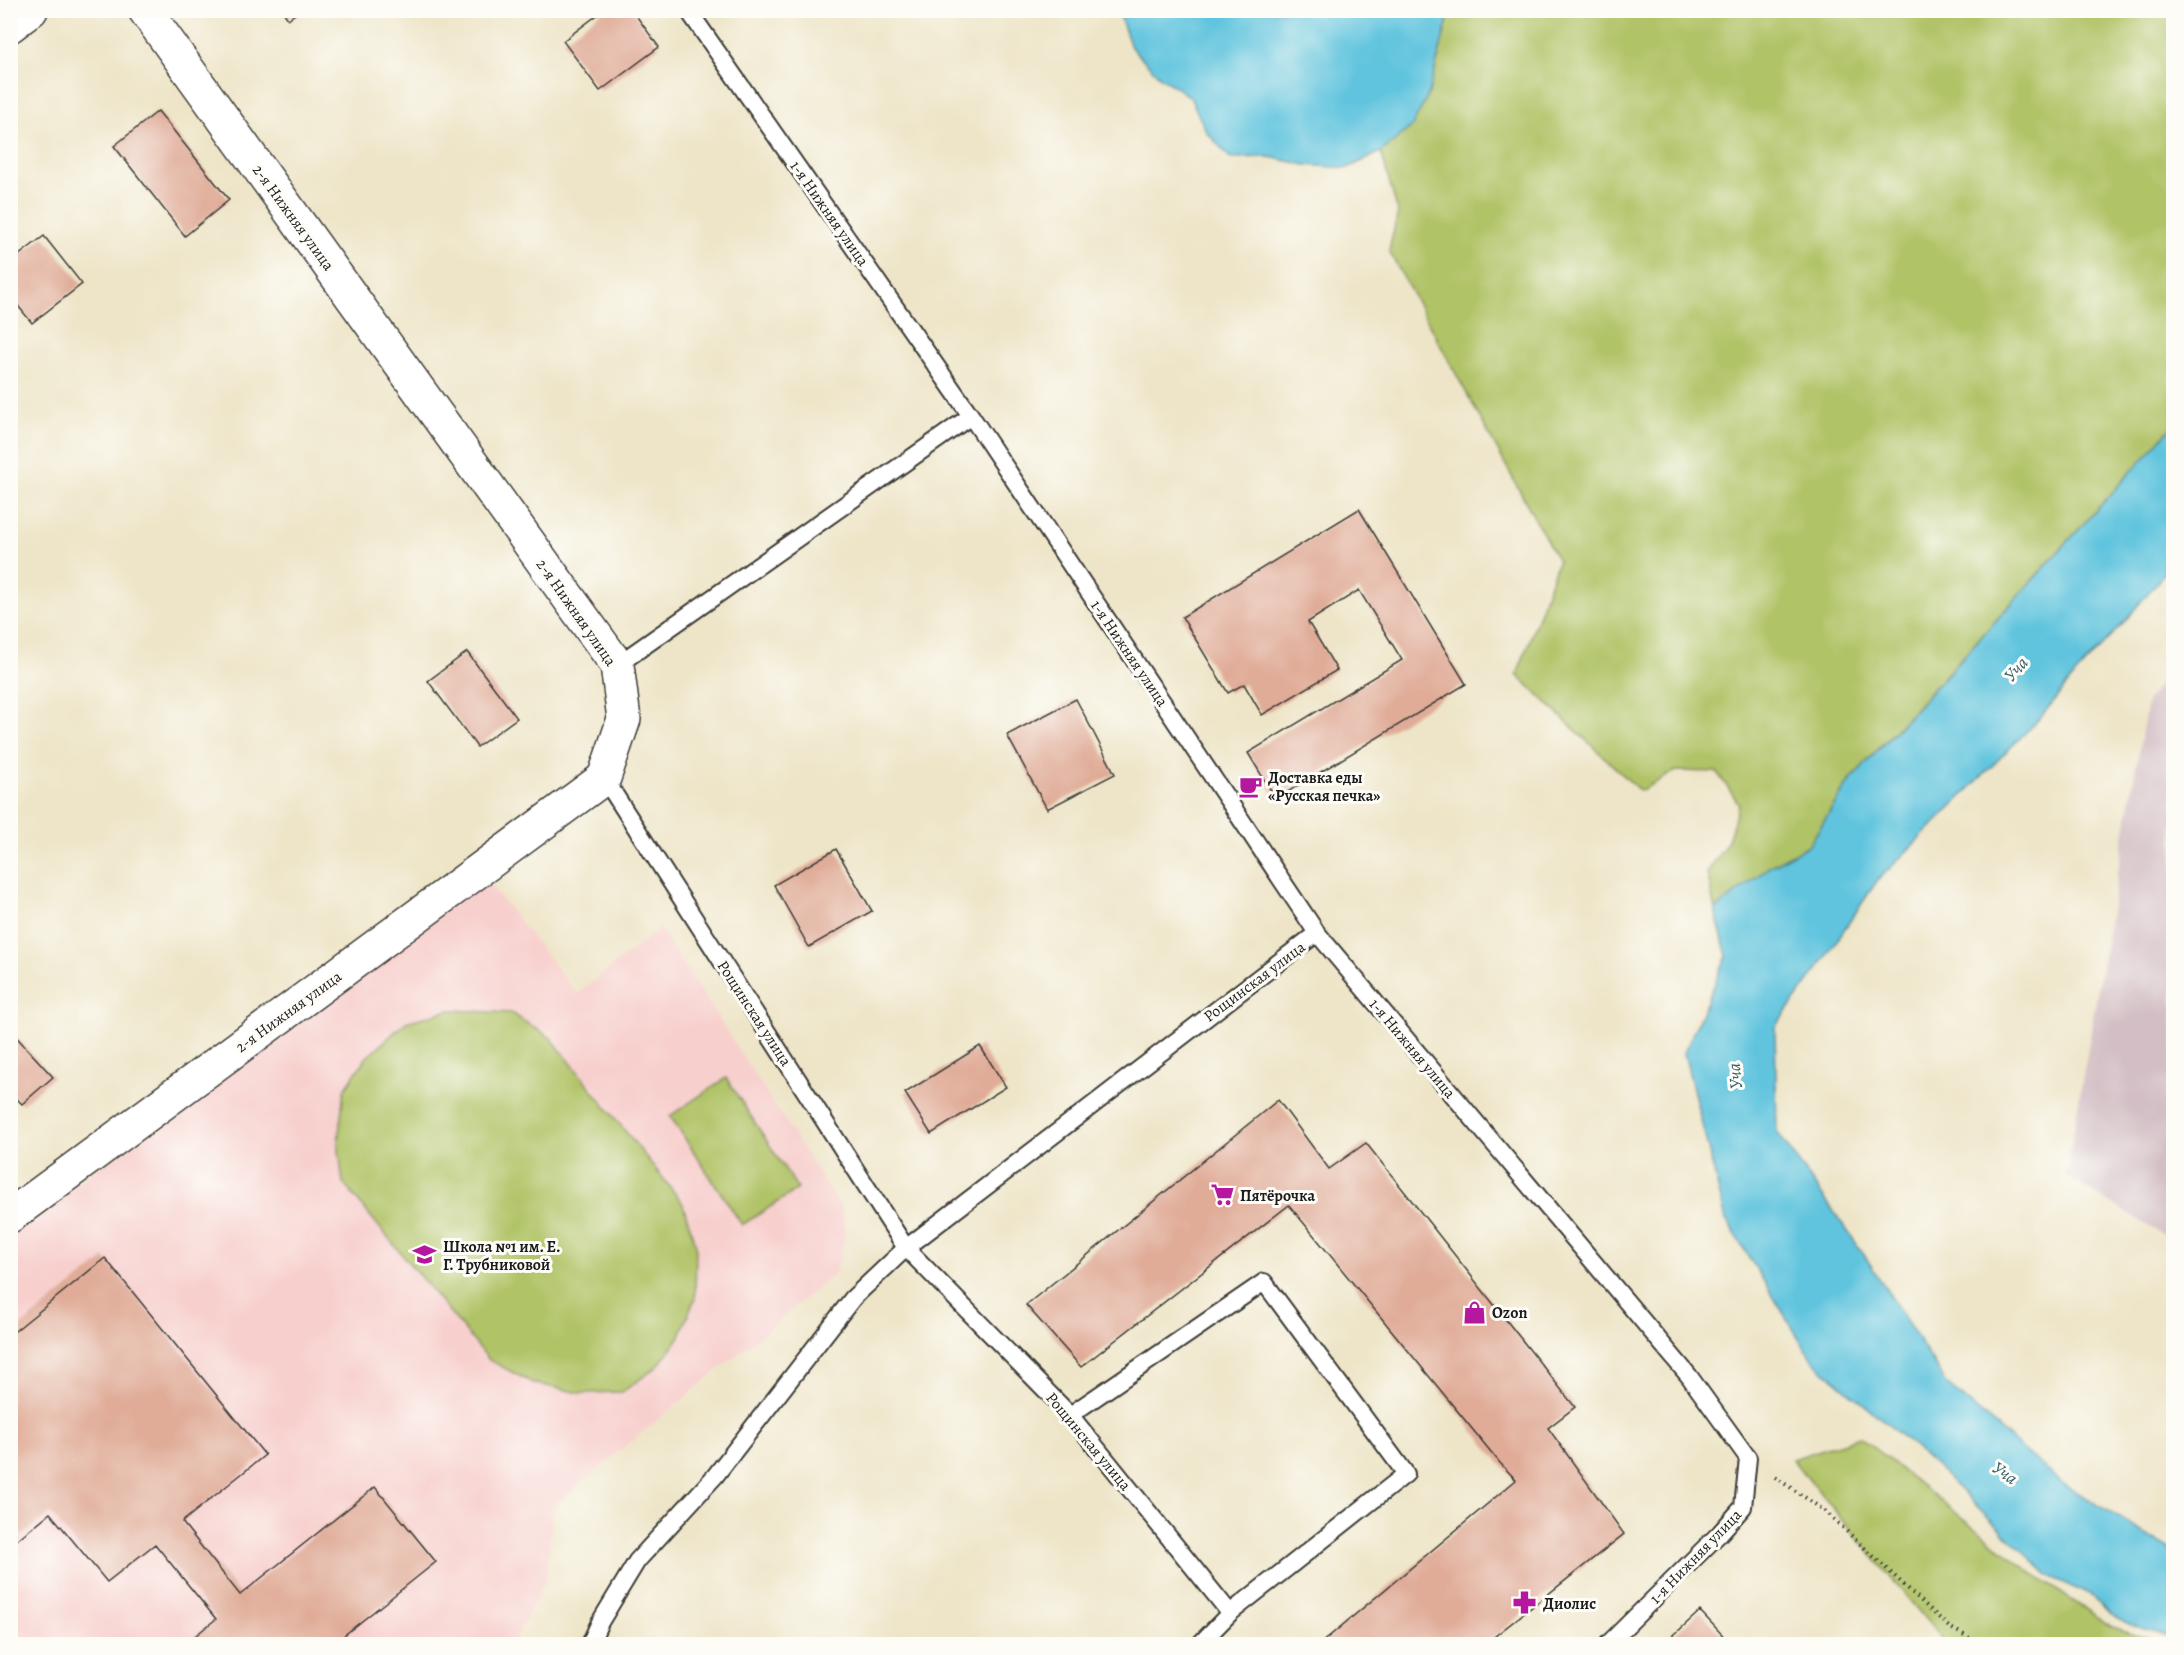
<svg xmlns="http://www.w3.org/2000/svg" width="2184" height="1655" viewBox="0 0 2184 1655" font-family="Alegreya,serif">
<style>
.built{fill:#f7d0ce}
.industrial{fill:#d2bec4}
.green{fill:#b0c366;stroke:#667041;stroke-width:1.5}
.water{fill:#60c4de;stroke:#3e707d;stroke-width:1.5}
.building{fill:#e0ac98}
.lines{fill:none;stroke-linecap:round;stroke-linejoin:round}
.lane-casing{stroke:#3c3a36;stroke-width:20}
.street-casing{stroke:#3c3a36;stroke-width:36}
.path{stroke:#3c3a36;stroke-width:4;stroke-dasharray:1.5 4.5;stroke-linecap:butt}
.lane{stroke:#fff;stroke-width:16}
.street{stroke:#fff;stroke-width:33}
.labels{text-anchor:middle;stroke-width:6;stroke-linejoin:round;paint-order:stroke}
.street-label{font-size:16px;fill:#1c1c1c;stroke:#fdfcf7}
.poi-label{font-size:16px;font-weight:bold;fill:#1c1c1c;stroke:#fdfcf7;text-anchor:start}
.water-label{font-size:18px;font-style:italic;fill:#375f6a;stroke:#fdfcf7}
</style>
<rect width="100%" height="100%" fill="#fdfcf7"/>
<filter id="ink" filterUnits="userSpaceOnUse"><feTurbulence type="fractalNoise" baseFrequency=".0167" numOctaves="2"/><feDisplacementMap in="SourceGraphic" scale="12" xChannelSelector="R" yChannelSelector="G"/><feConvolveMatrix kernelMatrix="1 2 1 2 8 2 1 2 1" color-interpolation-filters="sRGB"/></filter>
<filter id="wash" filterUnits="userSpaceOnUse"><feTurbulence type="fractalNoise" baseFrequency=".008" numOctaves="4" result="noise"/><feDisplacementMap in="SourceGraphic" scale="24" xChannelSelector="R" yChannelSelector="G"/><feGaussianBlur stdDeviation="1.35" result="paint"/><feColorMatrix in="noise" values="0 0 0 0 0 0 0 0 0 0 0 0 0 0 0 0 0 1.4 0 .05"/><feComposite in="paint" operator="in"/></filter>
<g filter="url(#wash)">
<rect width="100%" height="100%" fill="#eee5c8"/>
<path class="built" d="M478,869L577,994L660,928L840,1206L846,1232L835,1274L553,1506L546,1578L513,1644H11V1236Z"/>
<path class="industrial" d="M2173,662V1241L2066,1176L2147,702Z"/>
<path class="green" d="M1450,11H2173V426L1849,781L1809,845L1769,867L1715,910L1707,873L1728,841L1739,804L1717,772L1676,771L1640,791L1517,675L1558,561L1389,251L1398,212L1381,152L1412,126L1429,93Z
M450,1010L511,1013L551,1038L682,1202L696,1245L695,1298L679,1338L657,1367L622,1392L580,1393L533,1383L489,1360L343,1183L338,1142L344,1090L366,1058L406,1022Z
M726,1078L798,1189L742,1225L670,1116Z
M1860,1437L2041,1580L2113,1627L2164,1644H1946L1792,1459Z"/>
<path class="water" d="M1118,11V10L1450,11L1429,93L1412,126L1381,152L1348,168L1306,165L1269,157L1230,158L1206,131L1190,97L1159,76L1131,47Z
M2173,426V563L2124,622L2076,674L2040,718L1877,881L1812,977L1775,1027L1777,1132L1861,1250L1947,1384L2062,1483L2173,1551V1639L2119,1620L2091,1596L2049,1576L1925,1456L1813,1361L1726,1220L1684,1053L1727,956L1715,910L1769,867L1809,845L1849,782Z"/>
<g id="blocks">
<path class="building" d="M282,10H301L288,19Z
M604,10H632L659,47L600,91L563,41Z
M158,111L229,200L185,236L114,146Z
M44,236L82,284L32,323L10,296V262Z
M1359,509L1466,684L1276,799L1248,753L1402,660L1359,590L1308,622L1337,670L1262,715L1244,684L1228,693L1182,617Z
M467,652L517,718L477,747L428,681Z
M1076,699L1115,774L1047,809L1007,735Z
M836,849L872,911L809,947L774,885Z
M10,1030L53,1077L22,1104L10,1092Z
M980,1046L1006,1087L931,1134L905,1093Z
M1278,1100L1329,1169L1366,1143L1575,1407L1548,1428L1624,1534L1485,1644H1320L1516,1480L1500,1463L1289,1205L1081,1367L1026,1305Z
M105,1258L265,1455L182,1522L240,1595L375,1487L436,1562L333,1644H185L216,1619L155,1544L107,1582L50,1513L13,1543L10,1540V1335Z
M1700,1611L1731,1644H1664Z"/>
</g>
</g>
<g filter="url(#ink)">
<use href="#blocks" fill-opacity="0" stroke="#3c3a36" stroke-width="1.5"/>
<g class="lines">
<defs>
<path id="lane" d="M971,416L1317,933L1689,1376L1748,1458L1743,1507L1720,1533L1608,1644
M617,665L971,416L688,10
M604,778L906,1248L1070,1415L1230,1613L1200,1644
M1070,1415L1264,1282L1406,1474L1230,1613
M590,1644L600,1622L637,1561L715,1476L853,1298L906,1248L1317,933"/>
<path id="street" d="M10,26L31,10
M10,1216L604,778L624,719L617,665L145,10"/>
</defs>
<use href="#lane" class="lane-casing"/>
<use href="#street" class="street-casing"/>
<path class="path" d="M1775,1477L1825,1511L1949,1627L1981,1644"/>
<use href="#lane" class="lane"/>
<use href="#street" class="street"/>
</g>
</g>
<defs>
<symbol id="cafe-bare" viewBox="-9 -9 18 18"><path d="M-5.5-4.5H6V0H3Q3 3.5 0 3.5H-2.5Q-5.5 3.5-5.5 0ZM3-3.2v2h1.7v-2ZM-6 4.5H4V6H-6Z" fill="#b5179e" stroke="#fdfcf7" stroke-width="2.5" paint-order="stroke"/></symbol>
<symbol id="supermarket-bare" viewBox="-9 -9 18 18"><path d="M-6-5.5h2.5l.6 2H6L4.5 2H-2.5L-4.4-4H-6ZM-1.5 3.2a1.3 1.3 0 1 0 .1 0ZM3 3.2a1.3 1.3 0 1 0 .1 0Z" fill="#b5179e" stroke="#fdfcf7" stroke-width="2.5" paint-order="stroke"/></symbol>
<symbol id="school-bare" viewBox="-9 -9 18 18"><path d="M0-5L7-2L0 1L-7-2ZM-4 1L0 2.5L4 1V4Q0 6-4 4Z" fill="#b5179e" stroke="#fdfcf7" stroke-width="2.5" paint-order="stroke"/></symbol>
<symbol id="shop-bare" viewBox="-9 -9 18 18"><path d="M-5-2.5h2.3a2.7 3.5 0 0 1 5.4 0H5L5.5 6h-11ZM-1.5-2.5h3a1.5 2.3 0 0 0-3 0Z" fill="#b5179e" stroke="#fdfcf7" stroke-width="2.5" paint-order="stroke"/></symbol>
<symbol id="pharmacy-bare" viewBox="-9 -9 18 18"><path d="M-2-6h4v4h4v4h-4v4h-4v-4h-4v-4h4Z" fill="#b5179e" stroke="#fdfcf7" stroke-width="2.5" paint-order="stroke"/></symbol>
</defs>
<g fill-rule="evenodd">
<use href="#cafe-bare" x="1234" y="770" width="33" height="33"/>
<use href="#supermarket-bare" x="1206" y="1178" width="33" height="33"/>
<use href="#school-bare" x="408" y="1238" width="33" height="33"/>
<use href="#shop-bare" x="1458" y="1296" width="33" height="33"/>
<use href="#pharmacy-bare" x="1508" y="1586" width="33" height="33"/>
</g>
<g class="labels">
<g class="street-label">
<text transform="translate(830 213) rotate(55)" y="6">1-я Нижняя улица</text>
<text transform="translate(294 217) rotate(54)" y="6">2-я Нижняя улица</text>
<text transform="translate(577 612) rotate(55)" y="6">2-я Нижняя улица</text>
<text transform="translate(1130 653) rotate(56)" y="6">1-я Нижняя улица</text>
<text transform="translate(1254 981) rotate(-37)" y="6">Рощинская улица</text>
<text transform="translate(288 1011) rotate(-36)" y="6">2-я Нижняя улица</text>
<text transform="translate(755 1013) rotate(57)" y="6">Рощинская улица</text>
<text transform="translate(1413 1048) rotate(50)" y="6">1-я Нижняя улица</text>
<text transform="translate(1089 1441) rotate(50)" y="6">Рощинская улица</text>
<text transform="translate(1695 1556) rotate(-46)" y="6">1-я Нижняя улица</text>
</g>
<g class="poi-label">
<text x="1268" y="783">Доставка еды<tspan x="1268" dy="18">«Русская печка»</tspan></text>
<text x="1240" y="1201">Пятёрочка</text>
<text x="443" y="1252">Школа №1 им. Е.<tspan x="443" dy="18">Г. Трубниковой</tspan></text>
<text x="1492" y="1318">Ozon</text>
<text x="1543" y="1609">Диолис</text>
</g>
<g class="water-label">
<text transform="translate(2016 669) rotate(-49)" y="6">Уча</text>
<text transform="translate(1735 1076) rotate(-96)" y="6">Уча</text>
<text transform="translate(2005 1473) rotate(35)" y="6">Уча</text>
</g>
</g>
<rect width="2184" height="1655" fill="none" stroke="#fdfcf7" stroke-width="36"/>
</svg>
